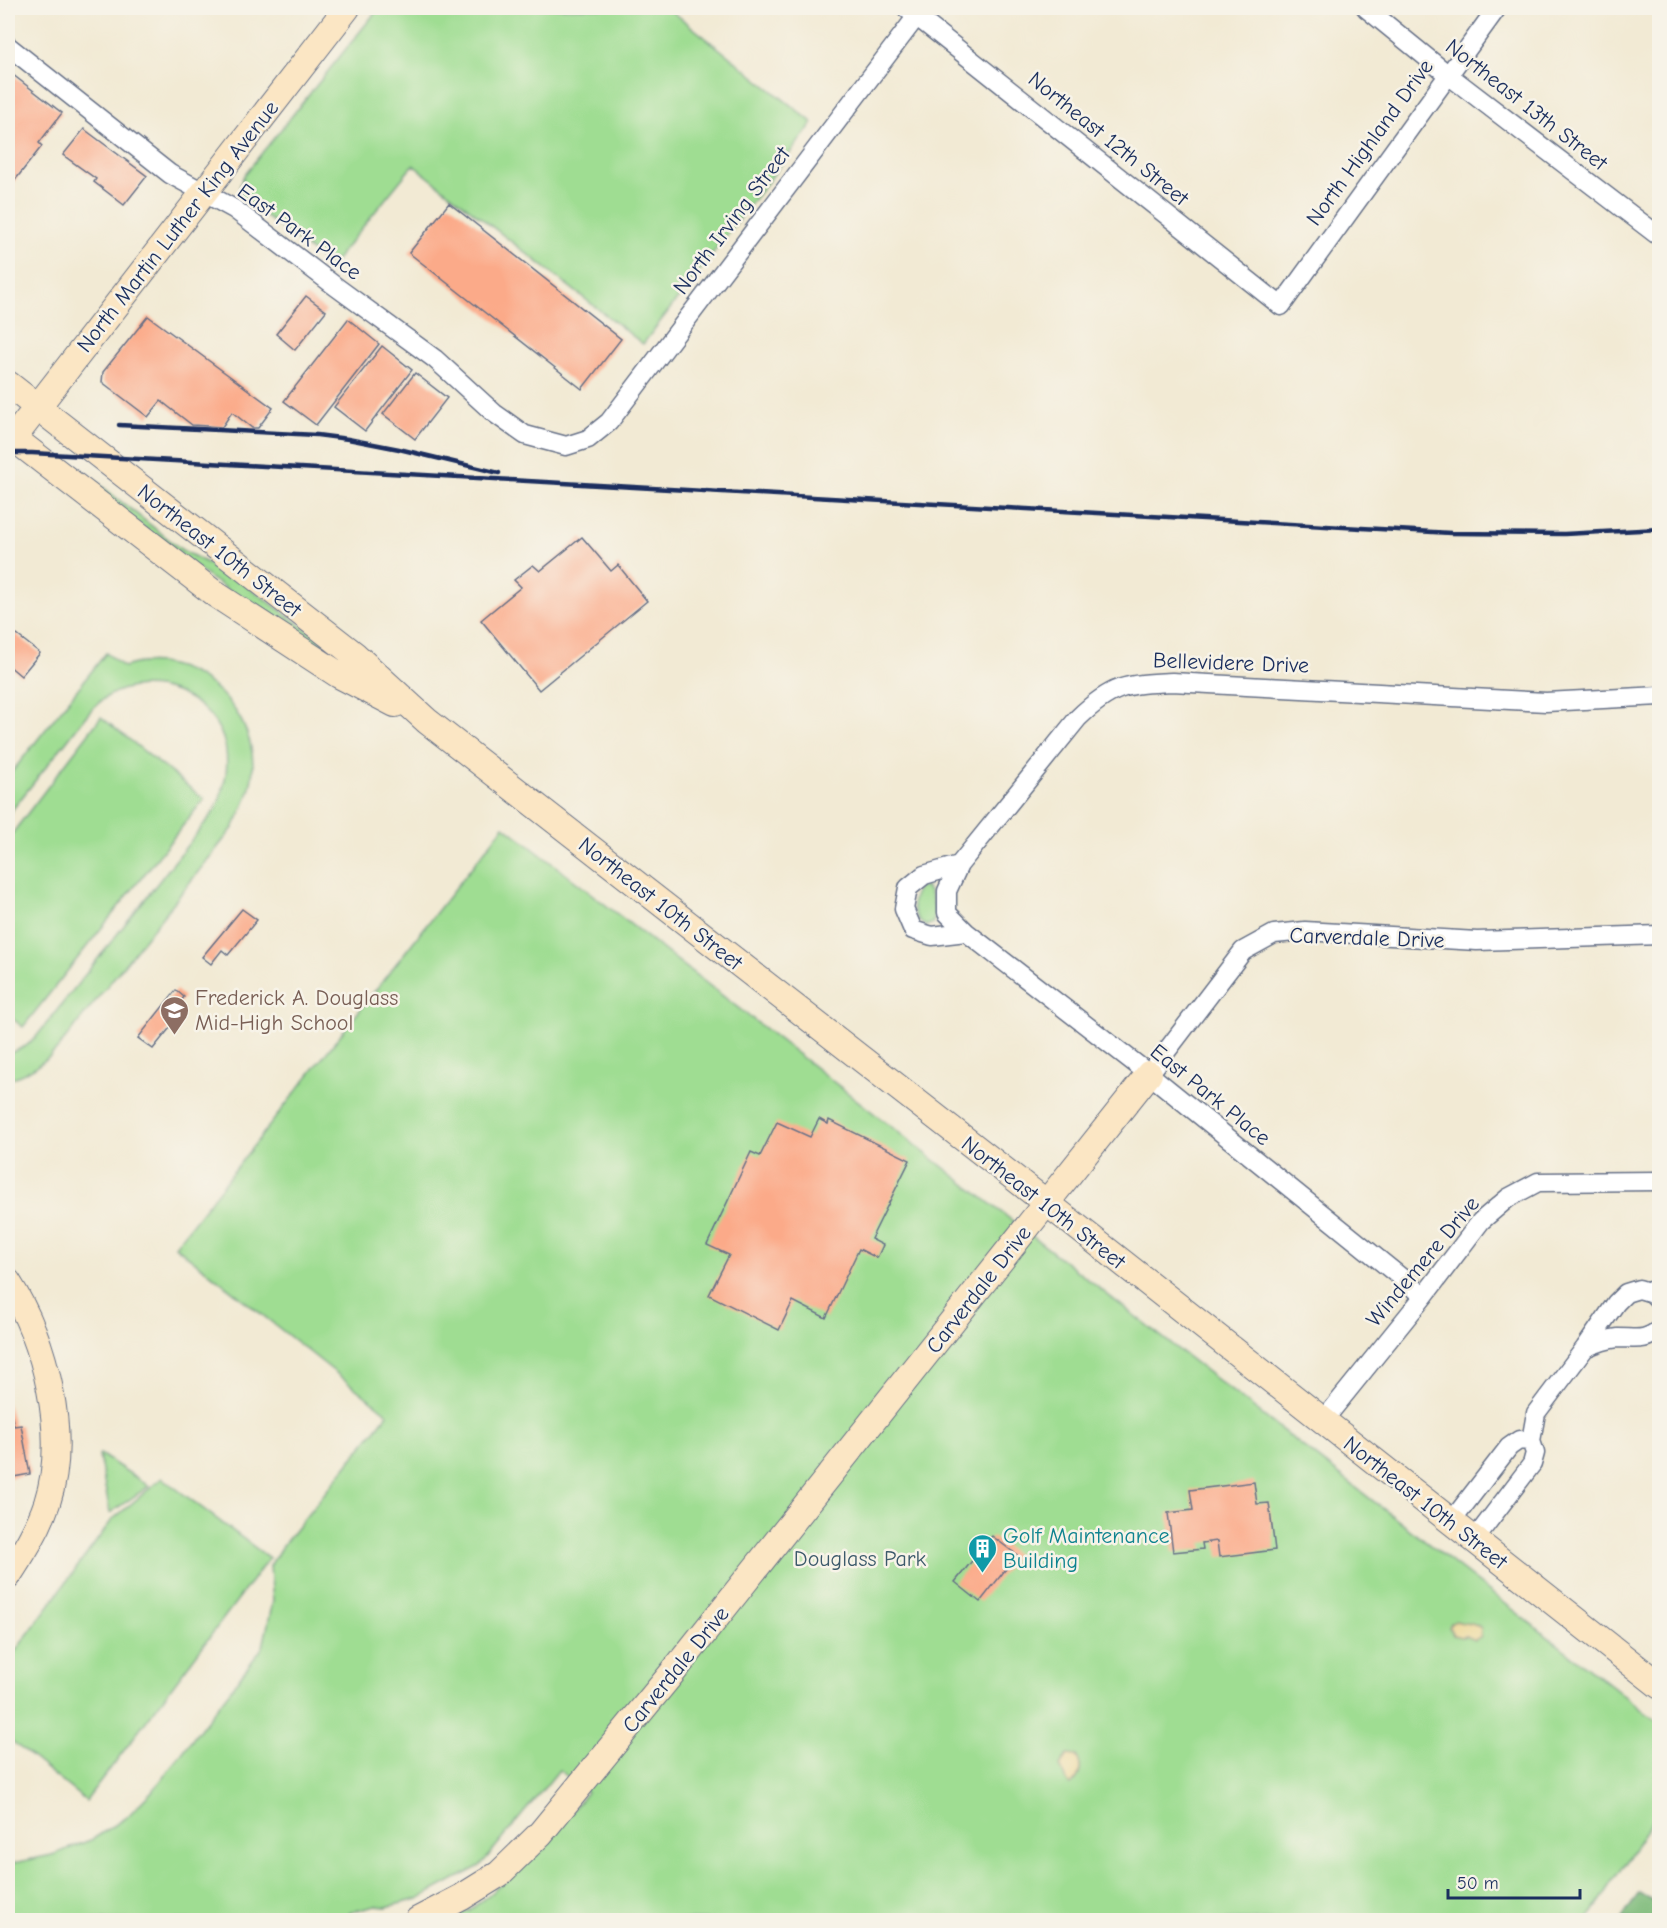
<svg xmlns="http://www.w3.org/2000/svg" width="1667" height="1928" viewBox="0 0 1667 1928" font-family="'Comic Neue',sans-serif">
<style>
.green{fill:#9fdd92;stroke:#5d8678;stroke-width:1.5}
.forest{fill:#7fbc7c;stroke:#4d766d;stroke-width:1.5}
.sand{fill:#eeda9e;stroke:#84847e;stroke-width:1.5}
.building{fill:#fbaa89}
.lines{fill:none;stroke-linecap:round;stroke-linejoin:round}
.street-casing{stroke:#667087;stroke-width:21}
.secondary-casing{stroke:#667087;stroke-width:28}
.street{stroke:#fff;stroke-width:18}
.secondary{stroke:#fbe6c4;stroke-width:26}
.rail{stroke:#1b2f5e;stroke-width:4.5}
.labels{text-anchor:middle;stroke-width:5;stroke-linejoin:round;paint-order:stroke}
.street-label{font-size:22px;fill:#1b2f5e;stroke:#f7f3e8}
.education-label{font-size:22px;fill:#785e54;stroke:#f7f3e8;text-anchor:start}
.culture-label{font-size:22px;fill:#0d838f;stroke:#f7f3e8;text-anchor:start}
.park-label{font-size:22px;fill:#3c5a6b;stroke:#f7f3e8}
</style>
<rect width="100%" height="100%" fill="#f7f3e8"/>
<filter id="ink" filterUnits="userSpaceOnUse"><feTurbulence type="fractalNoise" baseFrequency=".0167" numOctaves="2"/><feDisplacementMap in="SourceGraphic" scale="12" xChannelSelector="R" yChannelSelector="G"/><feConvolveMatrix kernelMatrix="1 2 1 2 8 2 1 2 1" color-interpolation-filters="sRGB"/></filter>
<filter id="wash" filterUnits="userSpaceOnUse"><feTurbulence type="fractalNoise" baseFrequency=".008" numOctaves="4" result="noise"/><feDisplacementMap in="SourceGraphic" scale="24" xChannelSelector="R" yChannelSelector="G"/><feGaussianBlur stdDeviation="1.35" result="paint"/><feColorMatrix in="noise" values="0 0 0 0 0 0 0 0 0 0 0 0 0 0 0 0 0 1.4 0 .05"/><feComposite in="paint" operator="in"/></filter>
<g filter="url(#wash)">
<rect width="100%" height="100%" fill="#f2ead4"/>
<path class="green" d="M379,8H668L813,123L643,344L413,165L331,266L242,198L240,186L244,175Z
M70,461L182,550L236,578L343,656L338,664L210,578L66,468Z
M106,653L124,667C186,646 254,704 253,767C252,791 243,808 233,828L58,1048C44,1064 27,1073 8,1080V1054L26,1046L36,1037L216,809C225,786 231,763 223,738C207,694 149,672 108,696C90,707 78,727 65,743C46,767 27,791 8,815V777Z
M101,717L204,799L23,1027L8,1015V839Z
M504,826L1659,1723V1810L1588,1920H439L470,1910L533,1858L587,1792L559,1770L480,1866L418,1899L386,1907L375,1906L351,1912L346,1918L336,1920H34L8,1913V1864L52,1855L93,1839L126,1818L156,1787L263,1647L273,1601L270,1566L280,1549L388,1414L175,1246Z
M920,887H926C934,898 936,909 933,923L926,926C912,918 908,899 920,887Z
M100,1454L149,1486L110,1513L99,1455Z
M162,1478L269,1558L86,1801L8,1738V1661L112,1520Z"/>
<path class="forest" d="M1639,1893L1659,1905V1920H1621Z"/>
<path class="sand" d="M1456,1621C1464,1624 1475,1623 1481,1628V1636L1475,1640L1466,1636L1461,1637L1453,1635L1449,1627L1451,1623Z
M1067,1755L1076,1756C1084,1768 1080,1777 1071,1785L1066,1781L1060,1766Z"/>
<g id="blocks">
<path class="building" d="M8,71L62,113L39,143L42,146L8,189Z
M84,129L147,176L124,205L94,182L96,179L63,155Z
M449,203L621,339L582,389L409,253Z
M306,296L326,311L295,350L276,334Z
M148,316L273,408L258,428H252L232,412L222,427L192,425L161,401L148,417L102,382L103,372Z
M348,319L379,344L316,425L284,401Z
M382,346L412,370L365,431L334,407Z
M415,373L447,398L415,439L383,414Z
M582,537L611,571L618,565L647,601L539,690L481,620L521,587L514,580L533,565L540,571Z
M12,631L40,653L21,676L8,665V637Z
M242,909L257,920L228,955L222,950L211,964L202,957Z
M176,990L184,997L175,1009L181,1014L153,1049L138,1038Z
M819,1119L828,1124L829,1120L910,1160L871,1239L883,1245L877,1258L859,1249L826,1318L793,1301L779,1330L709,1295L729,1255L707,1245L751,1152L760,1156L777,1122L810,1137Z
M8,1403L14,1426L21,1425L30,1474L8,1478Z
M1254,1482L1257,1504L1269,1503L1275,1550L1219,1557L1217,1541L1202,1543L1203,1549L1173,1552L1168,1513L1193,1510L1190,1490Z
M992,1536L1017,1555L980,1602L955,1582Z"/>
</g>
</g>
<g filter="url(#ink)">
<use href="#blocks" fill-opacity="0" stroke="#667087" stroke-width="1.5"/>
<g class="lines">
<defs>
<path id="street" d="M906,8L1281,306L1497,8
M1366,8L1447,74L1660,237
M8,46L170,174L234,209L335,286L435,359L494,413L525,435L566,446L588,439L609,422L923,8
M959,865L947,891V913L966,932
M1149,1074L1243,951L1274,934L1305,931L1477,941L1660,935
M1424,1296L1149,1074L966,932L932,936L913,930L904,909L908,888L924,875L959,865L1078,718C1112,685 1126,684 1172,682L1546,702L1660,696
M1585,1348C1596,1343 1606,1339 1618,1338C1637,1338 1644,1342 1660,1329
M1323,1421L1424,1296L1481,1221L1508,1198L1538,1182L1660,1181
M1531,1441L1536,1413L1585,1348L1616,1303L1626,1293L1639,1289L1652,1293L1660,1301
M1451,1522L1509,1447L1519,1440L1531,1441L1535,1453L1532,1464L1474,1540"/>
<path id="secondary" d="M8,384L355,655L427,721L1057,1211L1660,1686
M8,434L215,594L339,675L395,704
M8,445L347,8
M8,1282C46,1341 69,1436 47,1503C38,1530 23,1553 8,1576
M418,1920L462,1897L499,1874L540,1834L673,1672L1149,1074"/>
</defs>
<use href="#street" class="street-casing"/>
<use href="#secondary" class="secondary-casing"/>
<use href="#street" class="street"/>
<use href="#secondary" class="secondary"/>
<path class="rail" d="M119,425L317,435L348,439L399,449L499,473
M8,453H32L1451,533L1564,534L1660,529"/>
</g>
</g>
<defs>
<symbol id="school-pin" viewBox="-11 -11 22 30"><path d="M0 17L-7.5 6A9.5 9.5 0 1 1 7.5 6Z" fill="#8d6e63" stroke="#f7f3e8"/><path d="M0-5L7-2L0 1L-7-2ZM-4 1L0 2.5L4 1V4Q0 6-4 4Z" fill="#fff"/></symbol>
<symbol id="building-pin" viewBox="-11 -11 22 30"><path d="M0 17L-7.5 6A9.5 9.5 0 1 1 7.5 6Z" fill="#0f9aa8" stroke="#f7f3e8"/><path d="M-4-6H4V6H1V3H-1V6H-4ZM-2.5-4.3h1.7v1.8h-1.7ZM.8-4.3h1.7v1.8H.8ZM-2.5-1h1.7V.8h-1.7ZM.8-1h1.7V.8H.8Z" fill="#fff"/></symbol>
</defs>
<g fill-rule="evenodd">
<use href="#school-pin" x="158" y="994" width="33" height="45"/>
<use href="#building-pin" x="966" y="1532" width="33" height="45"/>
</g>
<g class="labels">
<g class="street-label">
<text transform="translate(1527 104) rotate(38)" y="8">Northeast 13th Street</text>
<text transform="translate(1109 138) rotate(39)" y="8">Northeast 12th Street</text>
<text transform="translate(1369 142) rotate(-54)" y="8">North Highland Drive</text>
<text transform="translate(731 220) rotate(-53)" y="8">North Irving Street</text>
<text transform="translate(177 226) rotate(-52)" y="8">North Martin Luther King Avenue</text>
<text transform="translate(300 231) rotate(36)" y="8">East Park Place</text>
<text transform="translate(220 550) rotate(38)" y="8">Northeast 10th Street</text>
<text transform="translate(1231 662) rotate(2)" y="8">Bellevidere Drive</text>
<text transform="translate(661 903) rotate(38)" y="8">Northeast 10th Street</text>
<text transform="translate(1367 937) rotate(2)" y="8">Carverdale Drive</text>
<text transform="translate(1211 1094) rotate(39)" y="8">East Park Place</text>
<text transform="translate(1044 1202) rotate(38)" y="8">Northeast 10th Street</text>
<text transform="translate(1422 1261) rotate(-50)" y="8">Windemere Drive</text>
<text transform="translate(978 1289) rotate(-52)" y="8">Carverdale Drive</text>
<text transform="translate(1426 1502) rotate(38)" y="8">Northeast 10th Street</text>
<text transform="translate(675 1669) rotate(-51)" y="8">Carverdale Drive</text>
</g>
<g class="education-label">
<text x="195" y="1005">Frederick A. Douglass<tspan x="195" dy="25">Mid-High School</tspan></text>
</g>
<g class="culture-label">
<text x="1003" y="1543">Golf Maintenance<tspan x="1003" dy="25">Building</tspan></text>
</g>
<g class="park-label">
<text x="860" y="1566">Douglass Park</text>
</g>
</g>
<rect width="1667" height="1928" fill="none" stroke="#f7f3e8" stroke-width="30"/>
<path d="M1448 1889v9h132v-9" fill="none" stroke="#1b2f5e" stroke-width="3"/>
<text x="1457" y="1889" font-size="18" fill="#1b2f5e" stroke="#f7f3e8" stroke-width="4.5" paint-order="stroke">50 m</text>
</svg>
